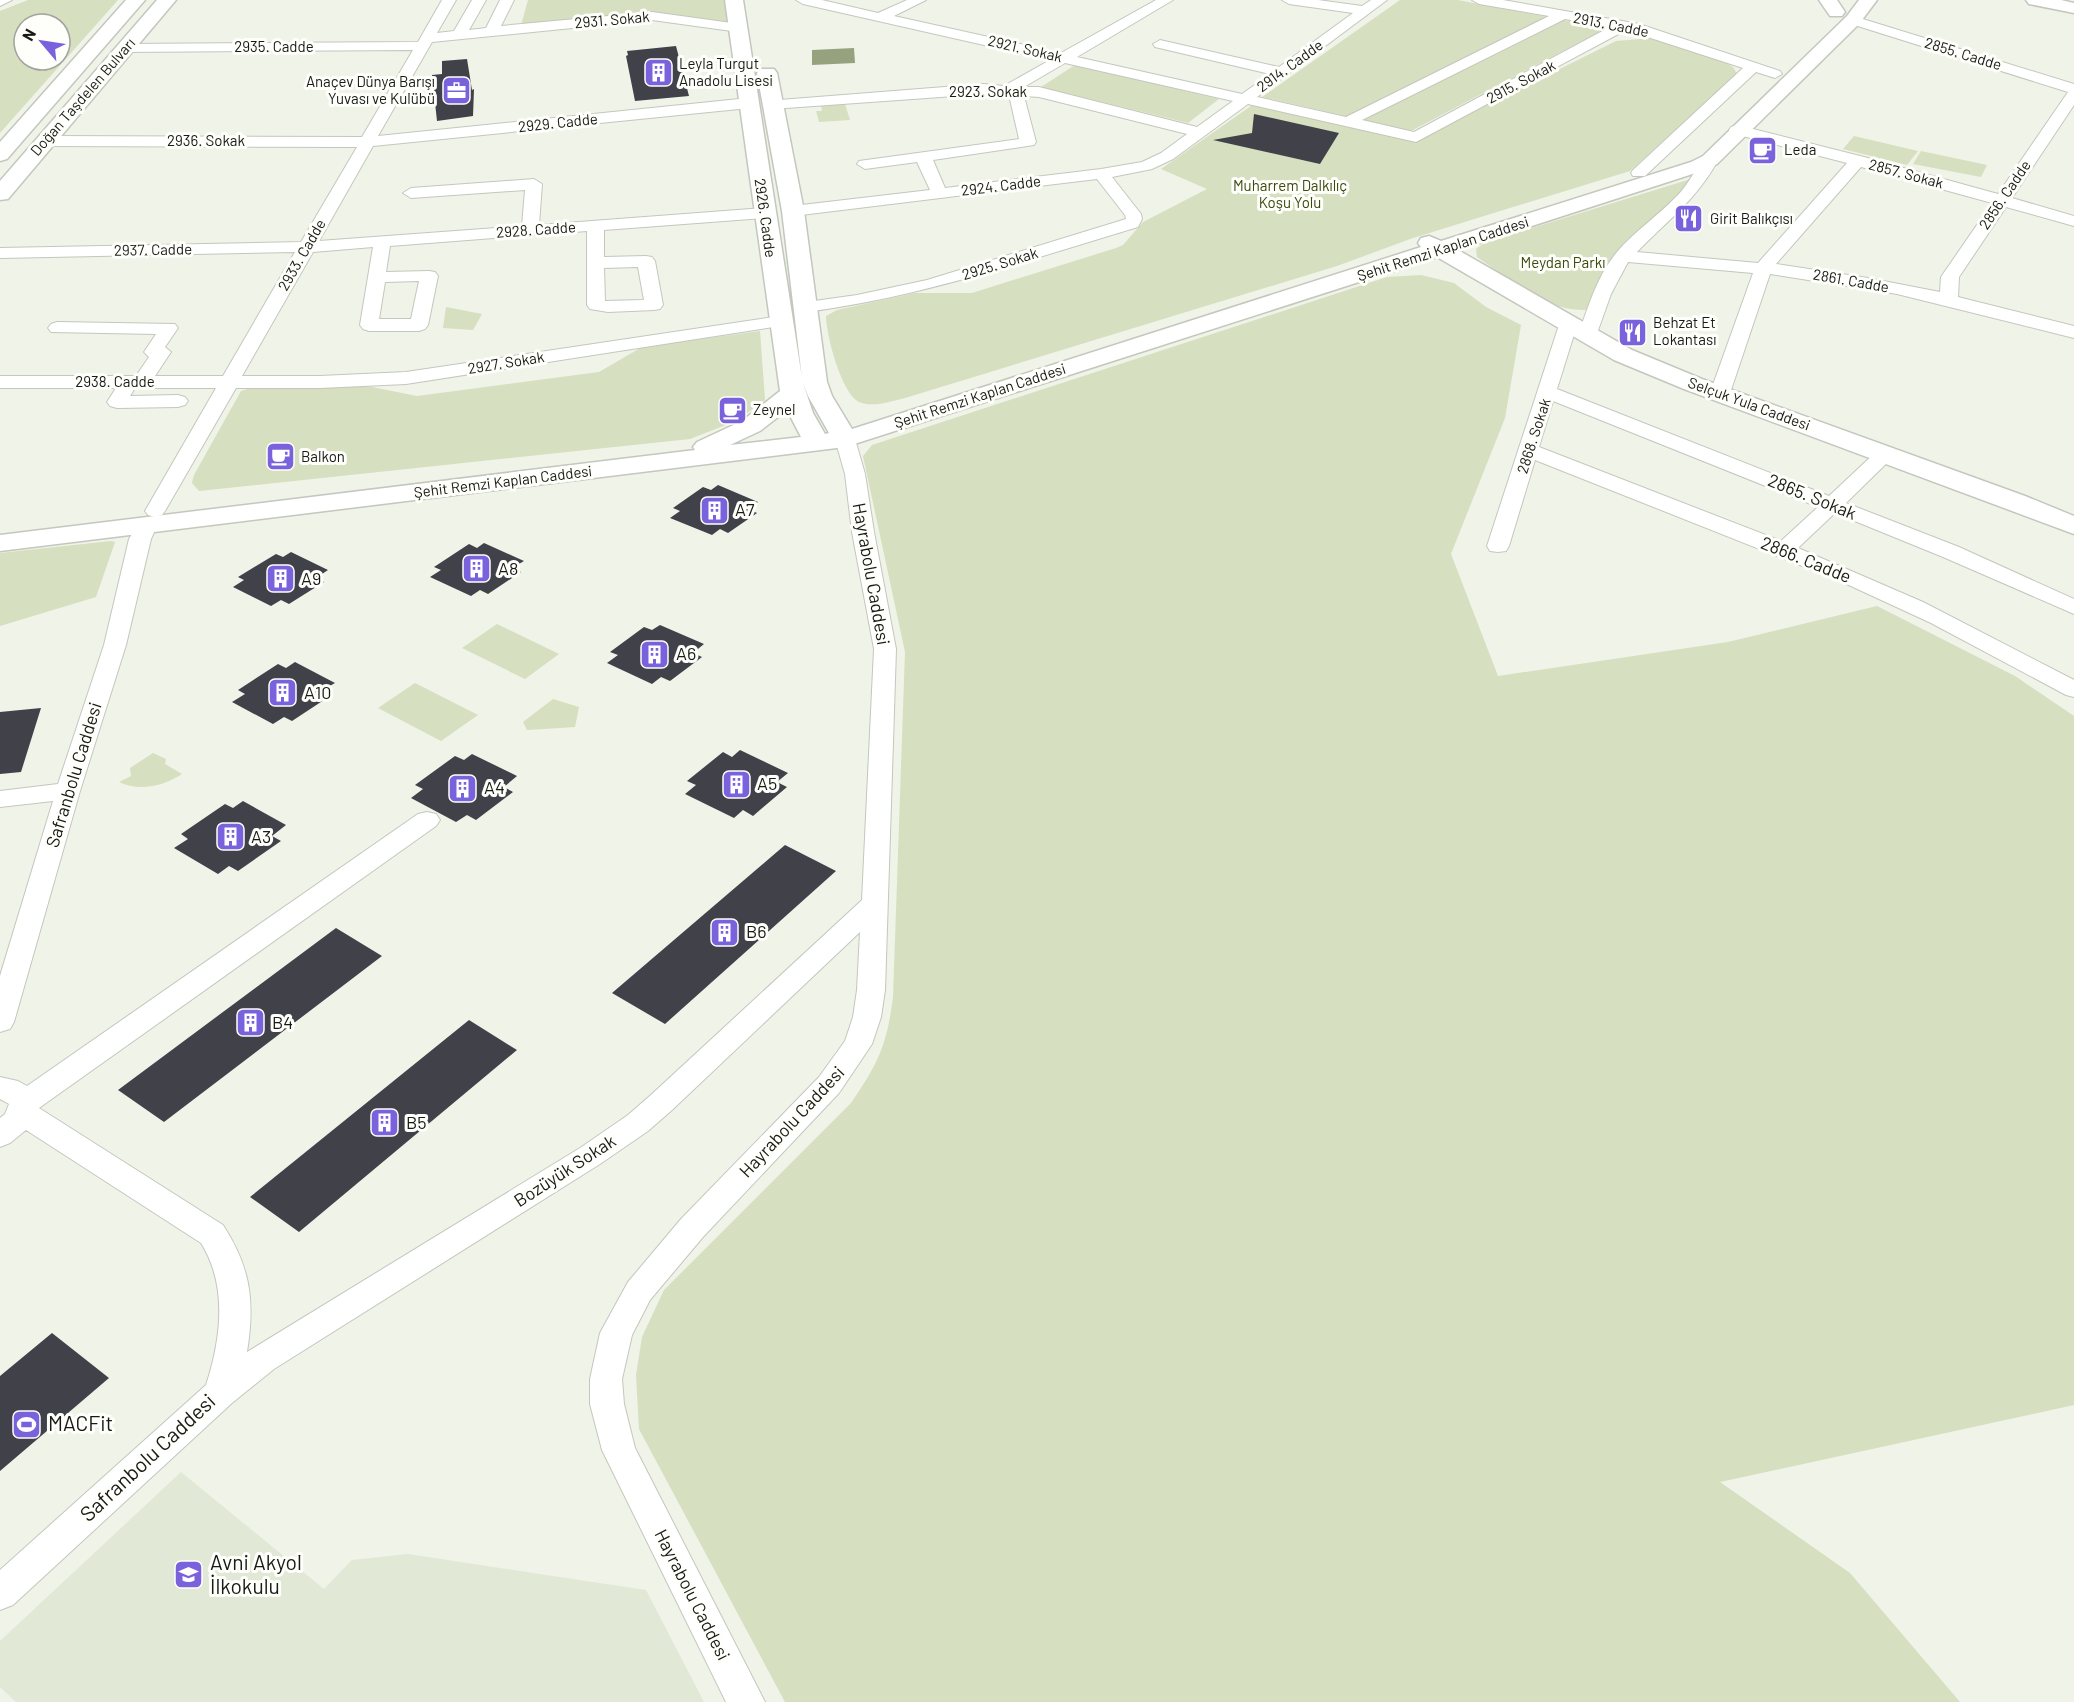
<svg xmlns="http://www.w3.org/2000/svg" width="2074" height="1702" viewBox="0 0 2074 1702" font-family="Barlow,sans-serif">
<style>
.built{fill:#e2e8d6}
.green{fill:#d6dfbf;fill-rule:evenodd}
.water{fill:#96a17e}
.building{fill:#414149}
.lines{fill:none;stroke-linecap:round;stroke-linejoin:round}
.street-casing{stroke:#c3c7bd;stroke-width:2}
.secondary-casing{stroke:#c3c7bd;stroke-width:3}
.street{fill:#fff;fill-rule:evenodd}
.secondary{fill:#fff;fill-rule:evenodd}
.labels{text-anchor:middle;stroke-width:6;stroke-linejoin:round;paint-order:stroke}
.far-street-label{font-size:15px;fill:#191a16;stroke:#fefffb}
.far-poi-label{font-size:15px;fill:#191a16;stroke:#fefffb;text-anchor:start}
.far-park-label{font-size:15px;fill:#3b480e;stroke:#fefffb}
.street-label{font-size:18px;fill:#191a16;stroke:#fefffb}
.poi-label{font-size:18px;fill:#191a16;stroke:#fefffb;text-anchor:start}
.near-poi-label{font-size:21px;fill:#191a16;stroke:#fefffb;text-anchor:start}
.near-street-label{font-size:21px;fill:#191a16;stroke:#fefffb}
</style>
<rect width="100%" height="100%" fill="#eff3e8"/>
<path class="built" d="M181,1472L324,1589L352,1560L408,1554L646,1590L704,1702H16L0,1687V1641Z"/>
<path class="green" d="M28,0H118L0,133V11ZM24,24H60V60H24Z
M528,0H734L739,28L662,17L520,29Z
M1400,0H1458L1590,25L1599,29V32L1411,131L1262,97Z
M1653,38L1728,64L1733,67L1737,74L1630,171L1413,238L1337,266L905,398C891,401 873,408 859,402C841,393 826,334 826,316L837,310L915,293H972L1116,248L1123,245L1143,222L1207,189L1161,169L1251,106L1260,104L1417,140L1616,41Z
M1075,65L1219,99L1188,123L1041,87Z
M845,104L850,120L819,122L816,111H822L821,106Z
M1854,136L1918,151L1907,165L1843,149Z
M1921,151L1987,165L1981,177L1913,164Z
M1694,178L1641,232L1594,309C1550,316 1511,280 1477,257L1476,249L1484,243Z
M1421,275L1454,283L1486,307L1521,325L1505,418L1451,554L1498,676L1728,642L1877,606L2015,676L2074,716V1405L1720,1482L1850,1573L1960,1702H785L639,1429L636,1375L642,1337L664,1290L851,1103C878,1064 887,1045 893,997L905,652L863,456L872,445L1387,277Z
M446,307L482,314L473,330L443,328Z
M760,331L765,400L736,421L690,439L199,491L192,483L194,475L241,391L258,386L372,387L417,396L599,372L642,347Z
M111,541L115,542L96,597L0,626V553Z
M497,624L559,654L525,679L462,648Z
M415,683L478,715L441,741L378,708Z
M553,699L579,707L575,727L527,730L523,722Z
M153,753L166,759L165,764L182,774C164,786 139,792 119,782L131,776L130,768Z"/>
<path class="water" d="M854,48L855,63L812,65V50Z"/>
<path class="building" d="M676,46L689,96L635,101L626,56L628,55L627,51Z
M467,59L472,90L474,89L473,116L437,121L432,75L442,74V61Z
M1254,114L1339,133L1320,164L1213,140L1252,133Z
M718,485L758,502L748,509L757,513L728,533L720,529L712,535L670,518L680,511L673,508L703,487L711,490Z
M484,543L524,561L512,568L521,572L488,594L480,590L471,596L430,577L441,570L434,567L469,544L477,548Z
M291,552L328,570L316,578L324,582L289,604L281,600L271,606L233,587L244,580L238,577L276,554L283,557Z
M660,625L704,644L693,653L702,657L670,681L661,677L652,684L607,663L618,655L610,652L644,627L652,630Z
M295,662L335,683L321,691L330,696L292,721L284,717L273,724L232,702L245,694L238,690L278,664L286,668Z
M41,708L21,772L0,774V712Z
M740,750L788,773L777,782L787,787L753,816L743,810L734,818L685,794L696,785L687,781L723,752L732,757Z
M472,754L517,776L504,787L513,792L476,820L467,815L456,822L411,798L423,789L415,785L455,756L464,760Z
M243,801L286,825L272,836L281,841L238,871L229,866L218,874L174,848L188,839L181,834L225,804L233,808Z
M785,845L836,871L665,1024L612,993Z
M336,928L382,956L164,1122L118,1090Z
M469,1020L517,1050L299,1232L250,1197Z
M52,1333L109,1378L0,1471V1376Z"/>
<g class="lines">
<defs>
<path id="street" d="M0,0H12L0,6Z
M442,0H456L437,33L454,31L472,0H486L469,30L486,28L500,0H514L501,26L652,12L739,24L746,28L739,32L652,20L432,42L378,136L749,98L757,103L749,108L373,146L319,241L522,226L525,190L411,198L403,193L411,188L534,179L542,184L539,225L765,208L773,213L765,218L604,230V257L646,256L652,257L655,261L663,305L660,309L654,310L608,312L590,309L587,305V231L390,246L386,272L429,271L435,272L438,276L428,325L425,329L419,331H369L363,329L360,325L373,247L313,252L242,376H320L406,372L780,316L786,317L789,321L786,325L780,326L406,384L320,388H236L165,511L162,515L155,517L148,515L145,511L216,388H135L130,396L178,395L185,397L188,401L185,405L178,407L117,408L110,406L107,402L116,388H0V376H136L149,357L144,352L156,334L51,332L48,328L51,324L57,322L175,324L178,328L165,347L171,352L155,376H223L295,252L0,258V248L301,242L357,147L45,146L37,141L45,136L362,137L413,50L126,52L119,48L126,44L418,42ZM638,267L644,300L605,301L604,268ZM419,281L411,319H379L385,282Z
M796,0H822L878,13L907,0H926L894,16L1061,53L1156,0H1173L1077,57L1242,94L1270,74L1155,47L1153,44L1160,40L1279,67L1353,13L1289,4L1282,0H1318L1362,6L1371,0H1387L1257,97L1346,117L1549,16L1479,4L1472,0H1503L1639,24L1780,71L1782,74L1775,78L1756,72L1645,176H1633L1631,173L1633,170L1743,68L1626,30L1416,142L1248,104L1173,159L1152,169L1112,177L1141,214L1142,219L1138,227C1028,260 921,297 806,312L800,311L797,307L800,303L857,295L927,280L1126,219L1125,215L1097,179L793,216L787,215L785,211L787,207L793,206L930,190L917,162L865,169L857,164L859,161L1019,139L1009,95L983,94L772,109L767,107L764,104L767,101L983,84L1004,86L1050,60L803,4ZM1565,19L1610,27L1414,132L1362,120ZM1065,63L1233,101L1197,127L1039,87H1024ZM1024,96L1039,97L1187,134L1161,153L1142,162L1101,169L945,188L933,160L1034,145L1036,142Z
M1853,16L2074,84V105L2012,198L2074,216V226L2006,207L1959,277L1958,297L2074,326V338L1897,294L1770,274L1730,393L1727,397H1713L1710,393L1753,273L1628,262L1611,294L1596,336L1594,340H1580L1578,336C1588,307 1597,276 1617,252C1635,231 1659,215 1678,195C1689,183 1695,170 1704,157L1710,155L1718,160C1698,198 1666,222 1637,252L1758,263L1847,163L1731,133L1729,130L1731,127L1737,125L1864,157L1998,194L2068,92L1848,23L1846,20L1848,17ZM1861,167L1992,203L1941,277L1940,292L1868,278L1776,264Z
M1568,319L1574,321L1577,325L1557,389L1829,496L1877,451H1891L1894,455L1891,459L1846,503L1959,547L2074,599V614L1943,557L1835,513L1798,548L1923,602L2074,680V697L2066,695L1931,623L1840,581L1535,460L1509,546L1506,551L1498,552L1490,551L1487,546L1559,325L1562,321ZM1553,401L1818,507L1781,541L1539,447Z
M845,433L852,435L855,439L865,474L874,532L896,649L885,990L881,1017L872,1044L839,1093L703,1237L650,1300L632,1335L622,1379L624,1404L635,1448L765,1702H726L602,1450L590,1404V1379L600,1333L628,1282L681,1219L819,1077L845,1041L853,1017L857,990L860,932L672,1110L648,1131L600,1164L274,1369L232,1403L13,1605L0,1610V1570L206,1385C221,1339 228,1286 201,1243L26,1130L10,1143L0,1147V1118L5,1114L9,1104L0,1099V1077L18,1081L27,1086L418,814L427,812L436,814L440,820L436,826L39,1108L223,1225C251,1268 255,1302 247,1352L580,1148L628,1115L652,1094L862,900L874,649L852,532L845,474L835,439L838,435Z
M146,520L153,522L157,526L151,539L126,645L80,791L14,1022L10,1029L0,1032V976L53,801L0,807V791L58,784L104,645L129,539L139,522Z"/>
<path id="secondary" d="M126,0H145L7,159L0,161V142Z
M157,0H176L8,199L0,200V181Z
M725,0H743L802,378L782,211L757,73L760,69H774L777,73L804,211L827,382L832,396L852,429L1421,247L1418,243L1421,238L1429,236L1441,241L1691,162L1703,156L1847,16L1859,0H1877L1859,24L1717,164L1705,170L1458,250L1632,350L1702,379L2025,496L2074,516V534L1684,389L1614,360L1437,257L845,447L0,551V535L695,450L693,447L697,442L742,421L780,391ZM803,383L808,396L829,433L825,434L813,413ZM787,410L801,437L730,445L760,431Z
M1819,0H1837L1845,12L1842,16H1830Z
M2026,0H2061L2074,3V13L2029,4Z"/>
</defs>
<use href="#street" class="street-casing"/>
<use href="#secondary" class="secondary-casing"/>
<use href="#street" class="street"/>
<use href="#secondary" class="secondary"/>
</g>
<defs>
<symbol id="building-square" viewBox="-11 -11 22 22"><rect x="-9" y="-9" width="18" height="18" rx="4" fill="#7a62dd" stroke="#fefffb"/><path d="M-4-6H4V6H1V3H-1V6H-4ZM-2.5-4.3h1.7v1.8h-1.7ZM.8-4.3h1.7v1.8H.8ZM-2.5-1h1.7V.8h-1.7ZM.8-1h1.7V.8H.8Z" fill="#fff"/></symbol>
<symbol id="office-square" viewBox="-11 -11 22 22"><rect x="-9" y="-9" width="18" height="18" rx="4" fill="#7a62dd" stroke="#fefffb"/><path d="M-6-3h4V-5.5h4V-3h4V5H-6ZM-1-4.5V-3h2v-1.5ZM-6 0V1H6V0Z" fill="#fff"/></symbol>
<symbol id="cafe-square" viewBox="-11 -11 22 22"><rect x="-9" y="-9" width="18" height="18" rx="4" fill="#7a62dd" stroke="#fefffb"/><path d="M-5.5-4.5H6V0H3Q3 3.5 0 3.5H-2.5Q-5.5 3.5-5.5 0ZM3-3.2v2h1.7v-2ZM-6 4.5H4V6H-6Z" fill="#fff"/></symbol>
<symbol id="restaurant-square" viewBox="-11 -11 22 22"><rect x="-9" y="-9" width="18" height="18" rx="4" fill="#7a62dd" stroke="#fefffb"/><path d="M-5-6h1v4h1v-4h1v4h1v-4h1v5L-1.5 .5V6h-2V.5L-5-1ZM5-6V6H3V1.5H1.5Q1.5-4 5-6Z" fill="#fff"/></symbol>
<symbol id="stadium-square" viewBox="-11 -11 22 22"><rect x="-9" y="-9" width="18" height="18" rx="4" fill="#7a62dd" stroke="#fefffb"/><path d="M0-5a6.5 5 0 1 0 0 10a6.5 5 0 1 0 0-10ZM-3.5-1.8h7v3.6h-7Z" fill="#fff"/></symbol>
<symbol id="school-square" viewBox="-11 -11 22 22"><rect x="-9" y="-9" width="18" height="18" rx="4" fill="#7a62dd" stroke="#fefffb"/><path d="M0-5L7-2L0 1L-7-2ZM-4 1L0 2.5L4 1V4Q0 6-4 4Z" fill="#fff"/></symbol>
</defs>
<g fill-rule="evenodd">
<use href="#building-square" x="642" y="56" width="33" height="33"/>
<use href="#office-square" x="440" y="74" width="33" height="33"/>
<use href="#cafe-square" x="1746" y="134" width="33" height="33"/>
<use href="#restaurant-square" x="1672" y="202" width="33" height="33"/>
<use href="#restaurant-square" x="1616" y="316" width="33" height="33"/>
<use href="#cafe-square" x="716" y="394" width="33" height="33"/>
<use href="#cafe-square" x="264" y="440" width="33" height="33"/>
<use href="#building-square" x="698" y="494" width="33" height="33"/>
<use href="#building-square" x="460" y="552" width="33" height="33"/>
<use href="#building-square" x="264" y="562" width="33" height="33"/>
<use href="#building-square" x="638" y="638" width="33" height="33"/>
<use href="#building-square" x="266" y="676" width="33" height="33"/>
<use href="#building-square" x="720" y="768" width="33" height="33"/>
<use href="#building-square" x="446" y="772" width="33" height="33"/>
<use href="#building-square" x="214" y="820" width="33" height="33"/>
<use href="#building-square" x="708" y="916" width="33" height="33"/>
<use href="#building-square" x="234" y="1006" width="33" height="33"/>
<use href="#building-square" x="368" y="1106" width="33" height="33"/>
<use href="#stadium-square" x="10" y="1408" width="33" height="33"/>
<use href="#school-square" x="172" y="1558" width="33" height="33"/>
</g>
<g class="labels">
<g class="far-street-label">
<text transform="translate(612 20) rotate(-5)" y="5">2931. Sokak</text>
<text transform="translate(1611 25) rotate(11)" y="5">2913. Cadde</text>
<text x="274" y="52">2935. Cadde</text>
<text transform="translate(1025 49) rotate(13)" y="5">2921. Sokak</text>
<text transform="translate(1963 54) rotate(17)" y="5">2855. Cadde</text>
<text transform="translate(1290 66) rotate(-36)" y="5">2914. Cadde</text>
<text transform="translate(1521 82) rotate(-28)" y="5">2915. Sokak</text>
<text x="988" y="97">2923. Sokak</text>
<text transform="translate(83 97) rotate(-49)" y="5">Doğan Taşdelen Bulvarı</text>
<text transform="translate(558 123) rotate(-6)" y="5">2929. Cadde</text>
<text x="206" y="146">2936. Sokak</text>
<text transform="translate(1906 174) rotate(15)" y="5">2857. Sokak</text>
<text transform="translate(1001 186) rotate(-7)" y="5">2924. Cadde</text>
<text transform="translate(2005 195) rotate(-56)" y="5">2856. Cadde</text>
<text transform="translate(765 218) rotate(82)" y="5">2926. Cadde</text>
<text transform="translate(536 230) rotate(-4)" y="5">2928. Cadde</text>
<text transform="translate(1443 249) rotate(-18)" y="5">Şehit Remzi Kaplan Caddesi</text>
<text transform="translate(153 250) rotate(-1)" y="5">2937. Cadde</text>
<text transform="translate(302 255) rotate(-60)" y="5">2933. Cadde</text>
<text transform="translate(1000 264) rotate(-17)" y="5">2925. Sokak</text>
<text transform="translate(1851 281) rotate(10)" y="5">2861. Cadde</text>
<text transform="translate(506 363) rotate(-9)" y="5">2927. Sokak</text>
<text x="115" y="387">2938. Cadde</text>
<text transform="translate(980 396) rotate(-18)" y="5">Şehit Remzi Kaplan Caddesi</text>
<text transform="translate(1749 404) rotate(20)" y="5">Selçuk Yula Caddesi</text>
<text transform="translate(1534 436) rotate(-72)" y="5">2868. Sokak</text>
<text transform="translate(503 482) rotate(-7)" y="5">Şehit Remzi Kaplan Caddesi</text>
</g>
<g class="far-poi-label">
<text x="679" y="69">Leyla Turgut<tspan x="679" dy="17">Anadolu Lisesi</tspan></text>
<text x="435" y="87" text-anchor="end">Anaçev Dünya Barışı<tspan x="435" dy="17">Yuvası ve Kulübü</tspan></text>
<text x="1784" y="155">Leda</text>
<text x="1710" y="224">Girit Balıkçısı</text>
<text x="1653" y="328">Behzat Et<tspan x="1653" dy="17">Lokantası</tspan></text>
<text x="753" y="415">Zeynel</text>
<text x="301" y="462">Balkon</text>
</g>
<g class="far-park-label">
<text x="1290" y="191">Muharrem Dalkılıç<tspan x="1290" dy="17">Koşu Yolu</tspan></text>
<text x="1563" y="268">Meydan Parkı</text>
</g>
<g class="street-label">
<text transform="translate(1812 497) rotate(22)" y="6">2865. Sokak</text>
<text transform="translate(1806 560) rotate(22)" y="6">2866. Cadde</text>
<text transform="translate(871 574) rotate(80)" y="6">Hayrabolu Caddesi</text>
<text transform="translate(74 775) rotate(-73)" y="6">Safranbolu Caddesi</text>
<text transform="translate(792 1122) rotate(-47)" y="6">Hayrabolu Caddesi</text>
<text transform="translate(565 1171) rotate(-33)" y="6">Bozüyük Sokak</text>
<text transform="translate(692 1595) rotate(63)" y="6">Hayrabolu Caddesi</text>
</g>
<g class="poi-label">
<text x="735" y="516">A7</text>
<text x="498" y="575">A8</text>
<text x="301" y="585">A9</text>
<text x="676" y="660">A6</text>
<text x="304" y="699">A10</text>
<text x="757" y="790">A5</text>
<text x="484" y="794">A4</text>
<text x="251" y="843">A3</text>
<text x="746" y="938">B6</text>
<text x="272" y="1029">B4</text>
<text x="406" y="1129">B5</text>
</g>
<g class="near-poi-label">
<text x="48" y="1431">MACFit</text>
<text x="210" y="1570">Avni Akyol<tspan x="210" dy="24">İlkokulu</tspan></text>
</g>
<g class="near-street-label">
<text transform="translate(148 1458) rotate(-43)" y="7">Safranbolu Caddesi</text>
</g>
</g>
<g transform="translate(42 42) rotate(299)"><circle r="28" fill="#fefffb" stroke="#a2a39f" stroke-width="1.5"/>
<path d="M0-4.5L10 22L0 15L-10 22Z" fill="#7a62dd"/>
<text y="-9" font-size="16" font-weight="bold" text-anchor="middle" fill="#191a16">N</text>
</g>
</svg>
